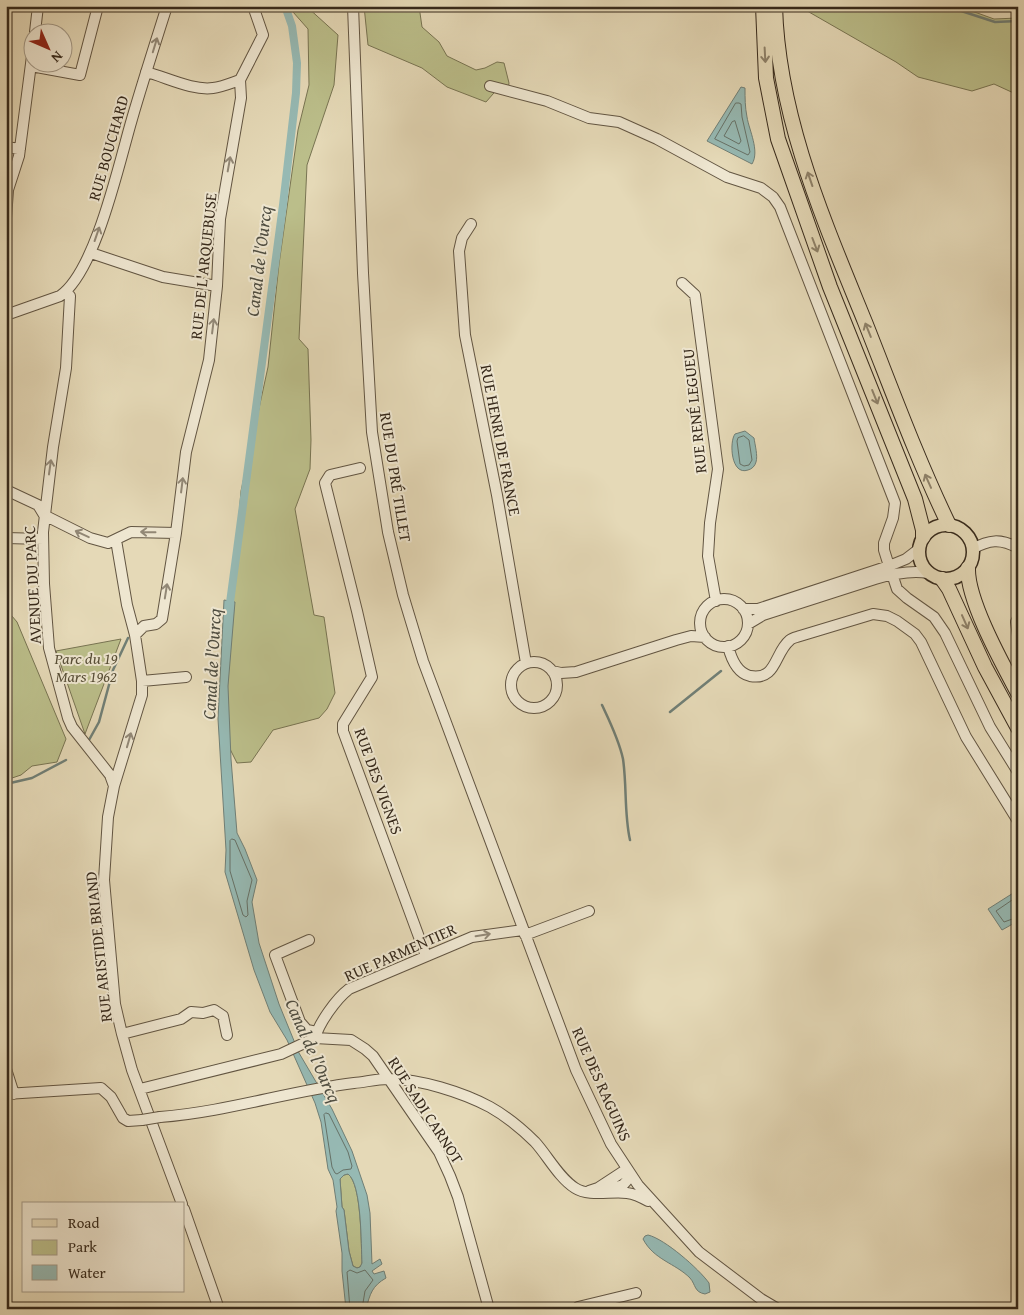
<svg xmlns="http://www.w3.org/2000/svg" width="1024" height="1315" viewBox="0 0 1024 1315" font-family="'Gentium Book Plus',serif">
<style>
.green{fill:#bbbe8a;stroke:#787452}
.water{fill:#96b9b3;stroke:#707f76;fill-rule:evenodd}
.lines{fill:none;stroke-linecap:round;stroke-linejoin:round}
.shore{stroke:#667167;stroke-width:1}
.stream{stroke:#707f76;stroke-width:2.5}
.canal{stroke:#96b9b3;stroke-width:8}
.minor-casing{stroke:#625542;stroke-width:12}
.major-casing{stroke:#36291b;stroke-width:15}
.highway-casing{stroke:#36291b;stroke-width:16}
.minor{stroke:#eee6d0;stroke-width:10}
.major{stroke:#e5d9b7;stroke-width:12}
.highway{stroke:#e5d9b7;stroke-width:14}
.minor-bridge-casing{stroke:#625542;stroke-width:12;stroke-linecap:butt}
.minor-bridge{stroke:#eee6d0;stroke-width:10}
.oneway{stroke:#928876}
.oneway2{stroke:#8e8169}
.labels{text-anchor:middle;stroke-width:4;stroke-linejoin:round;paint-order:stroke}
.street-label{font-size:16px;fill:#36291b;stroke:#eee6d0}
.park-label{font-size:16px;font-style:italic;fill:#574e37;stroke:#eee6d0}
.water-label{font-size:18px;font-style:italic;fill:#4e4d41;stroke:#eee6d0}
</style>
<rect width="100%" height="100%" fill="#e5d9b7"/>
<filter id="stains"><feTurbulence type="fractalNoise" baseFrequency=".004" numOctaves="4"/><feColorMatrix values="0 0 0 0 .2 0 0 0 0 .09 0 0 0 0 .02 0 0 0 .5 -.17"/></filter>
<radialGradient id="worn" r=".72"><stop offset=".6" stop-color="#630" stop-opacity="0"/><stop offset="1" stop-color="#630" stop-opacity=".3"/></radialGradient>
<path class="green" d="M290,6H306L338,35L334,85L307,165L299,339L308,349L311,440L310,469L295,509L314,615L324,617L335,693L327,709L319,718L273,730L251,762L237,763L226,741L229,636L241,491L268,367L279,264L298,130L309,85L308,29L293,12Z
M364,6H419L422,27L439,42L447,56L476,70L485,68L497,62L504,63L509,83L508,90L500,86L486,102L447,87L422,68L368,45Z
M802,6H958L994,19L1018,18V95L994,84L972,91L918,77L896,62L802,8Z
M6,609L17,622L66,739L57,762L32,766L21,775L6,780Z
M121,639L85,734L56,651Z
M348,1174C362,1184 361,1246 362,1264L360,1267L357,1268L353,1266L349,1251L344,1210L342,1207L340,1179L344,1175Z"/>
<path class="water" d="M741,87L745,88C745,98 745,107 747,117C749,130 760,151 752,164L707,141Z
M745,431L754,438C755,445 758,456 756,462C755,466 752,469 748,470C731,476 729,442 735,434Z
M224,600L235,602L228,686L231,759L237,833L245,849L257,880L252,902L259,943L279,1004L299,1053L332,1109L352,1151L367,1195L370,1213L372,1264L380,1259L382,1264L372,1271L374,1274L384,1271L386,1278C372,1286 370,1294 366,1309H346L342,1271V1253L336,1211L337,1207L333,1180L328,1169L321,1122L315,1103L287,1040L270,1012L254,970L225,872L226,850L218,719ZM348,1174C362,1184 361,1246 362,1263L360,1267L357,1268L353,1266L349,1251L344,1210L342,1207L340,1179L344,1175Z
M1018,890V921L1002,930L988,909Z
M648,1235C665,1239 699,1269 709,1283L710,1292L705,1294C694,1292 696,1285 690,1278C675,1263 654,1260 643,1239L645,1236Z"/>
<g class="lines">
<path class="shore" d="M736,103H739L741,104L742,117L750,152L748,155L715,139Z
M735,121L741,141L739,144L724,136L732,122Z
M744,436L749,440L752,460L749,465L744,466L740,464L737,441L738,438Z
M232,839L235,840L252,880L247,901L248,915L246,917L243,915L230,871V841Z
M1018,896L996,911L1004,922L1018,917
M326,1113L329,1114L348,1152L352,1166L351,1169L343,1170L337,1174L335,1173L332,1167L324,1115Z
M350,1309L347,1272L350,1270L357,1273L365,1270L373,1280L365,1291L362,1309"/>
<path class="stream" d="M946,6L995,22L1018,21
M602,705C610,722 619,740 623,759C627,786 624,813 630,840
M670,712L721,671
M89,740L99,722L113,670L128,638
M6,784L32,778L66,760"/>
<path class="canal" d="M229,610L283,205L296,93L297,63L292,26L285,6"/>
<defs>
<path id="minor" d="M353,6L363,273L372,432L388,532L403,595L423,661L576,1070L611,1144L638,1185L699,1252L761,1299L778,1309
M35,32L38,6
M31,66L80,75L98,6
M146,72C166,77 193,91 213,88C222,87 231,83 240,80
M490,86L547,101L589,118L619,122L657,139L727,177L761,188L773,197L780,207L895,503L893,518L884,543V550L889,566
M6,147L20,149
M6,218L8,190L19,156L32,56
M471,224L462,238L459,251L465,335L497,495L526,663
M91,253L163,277L217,286
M682,283L695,295L718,469L710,523L708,556L716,601
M66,292L70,296L66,368L53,447L43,532L44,584L49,648L68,718L72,727L110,775L114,786
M6,315L60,296C96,271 119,163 132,119C143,81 155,44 167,6
M360,468L330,475L325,483L357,611L372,677L343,724V731L426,956
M6,490L38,505L44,515
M44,515L90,538L108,543L131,532L176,533
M6,538L43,539
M116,540L127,605L135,635
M972,549C989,540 1000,538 1018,548
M892,574L897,589L907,598L934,617L945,633L990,727L1018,772
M700 623a24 24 0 1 1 48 0a24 24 0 1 1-48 0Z
M743,609H758L889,566L906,559L919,549
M1018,618L1016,622L1018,636
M748,624L763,615L875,579C892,574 910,570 928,573
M728,646C731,658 737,673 750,676C777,681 774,653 790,640C792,638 797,637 800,636L873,614L887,616L897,621L915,634L921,642L966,737L1018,821
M511 685a23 23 0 1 1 46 0a23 23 0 1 1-46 0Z
M552,671L561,673L576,672L676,640L691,636L705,637
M142,681L186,677
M525,935L589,911
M309,940L275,955L300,1022L307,1030L317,1032
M122,1034L181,1019L191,1012L203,1013L214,1010L223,1016L227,1035
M315,1038C319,1023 336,999 349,989L472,937L523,930
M6,1069L14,1094
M140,1089L281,1054L315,1038L351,1040L365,1049L373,1056L439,1152L450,1176L458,1197L489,1309
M6,1094L101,1088L111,1097L123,1118L128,1121L142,1120
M160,1117C226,1112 289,1091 354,1083C365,1082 377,1079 388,1079C418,1078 464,1093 490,1107C506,1116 522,1129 535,1142C547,1155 559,1178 575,1188C589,1197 610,1191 627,1193C635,1194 641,1197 648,1201
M608,1190L623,1185L631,1176
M589,1191L598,1188L627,1169
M182,1204L132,1070L122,1034L115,1004L104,880L108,817L114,786L142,695V681L135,635L144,626L156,624L162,619L176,533L186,452L209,360L217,286L220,219L241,98L240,80L263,35L253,6
M184,1209L219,1309
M577,1309L578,1307L636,1293"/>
<path id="major" d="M919 552a27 27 0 1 1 54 0a27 27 0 1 1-54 0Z"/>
<path id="highway" d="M763,6L766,78L778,139L830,287L915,499L923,530V537
M775,6C778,117 824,221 865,322C892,390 917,459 949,525
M968,568C967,600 1002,663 1018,693
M942,579L949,589L985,667L1018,728"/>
</defs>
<use href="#minor" class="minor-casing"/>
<use href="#major" class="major-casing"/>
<use href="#highway" class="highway-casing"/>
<use href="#minor" class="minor"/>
<use href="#major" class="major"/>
<use href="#highway" class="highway"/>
<defs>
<path id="minor-bridge" d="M142,1120L160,1117"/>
</defs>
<use href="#minor-bridge" class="minor-bridge-casing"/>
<use href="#minor-bridge" class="minor-bridge"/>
</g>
<defs><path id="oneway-shaft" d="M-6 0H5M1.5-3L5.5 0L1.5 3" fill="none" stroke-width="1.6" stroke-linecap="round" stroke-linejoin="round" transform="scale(1.25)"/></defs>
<g class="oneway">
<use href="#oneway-shaft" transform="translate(155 45) rotate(-73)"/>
<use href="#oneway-shaft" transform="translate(229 164) rotate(-80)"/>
<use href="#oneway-shaft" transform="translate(97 234) rotate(-71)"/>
<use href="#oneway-shaft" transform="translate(213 326) rotate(-83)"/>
<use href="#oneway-shaft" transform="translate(50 467) rotate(-82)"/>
<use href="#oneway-shaft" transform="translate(182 485) rotate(-83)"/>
<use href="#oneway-shaft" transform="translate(148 532) rotate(-179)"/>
<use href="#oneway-shaft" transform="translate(82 534) rotate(-155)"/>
<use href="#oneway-shaft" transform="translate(166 591) rotate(-81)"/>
<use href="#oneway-shaft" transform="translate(129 740) rotate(-74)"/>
<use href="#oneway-shaft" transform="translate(483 935) rotate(-9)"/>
</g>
<g class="oneway2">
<use href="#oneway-shaft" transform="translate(765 55) rotate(87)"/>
<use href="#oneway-shaft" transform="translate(810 179) rotate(-109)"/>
<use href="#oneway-shaft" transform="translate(815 245) rotate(69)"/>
<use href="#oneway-shaft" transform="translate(868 330) rotate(-112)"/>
<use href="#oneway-shaft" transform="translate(875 397) rotate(68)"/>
<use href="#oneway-shaft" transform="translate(928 481) rotate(-114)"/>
<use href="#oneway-shaft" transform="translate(965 622) rotate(66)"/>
</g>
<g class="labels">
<g class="street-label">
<text transform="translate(108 148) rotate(-74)" y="6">RUE BOUCHARD</text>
<text transform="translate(203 266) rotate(-84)" y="6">RUE DE L'ARQUEBUSE</text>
<text transform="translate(694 411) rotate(-96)" y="6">RUE RENÉ LEGUEU</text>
<text transform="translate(501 440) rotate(79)" y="6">RUE HENRI DE FRANCE</text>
<text transform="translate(396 477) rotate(81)" y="6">RUE DU PRÉ TILLET</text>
<text transform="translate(32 585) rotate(-93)" y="6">AVENUE DU PARC</text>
<text transform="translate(379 781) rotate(70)" y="6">RUE DES VIGNES</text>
<text transform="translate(98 947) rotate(-96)" y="6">RUE ARISTIDE BRIAND</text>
<text transform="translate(400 952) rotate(-24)" y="6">RUE PARMENTIER</text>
<text transform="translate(602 1084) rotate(66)" y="6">RUE DES RAGUINS</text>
<text transform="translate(426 1110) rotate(57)" y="6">RUE SADI CARNOT</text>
</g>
<g class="park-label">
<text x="86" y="664">Parc du 19<tspan x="86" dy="18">Mars 1962</tspan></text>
</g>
<g class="water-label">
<text transform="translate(259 261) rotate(-83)" y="6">Canal de l'Ourcq</text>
<text transform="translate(212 664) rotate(-87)" y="6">Canal de l'Ourcq</text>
<text transform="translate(313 1051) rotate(66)" y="6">Canal de l'Ourcq</text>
</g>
</g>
<rect width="1024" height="1315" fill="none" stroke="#e5d9b7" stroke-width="25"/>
<rect x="8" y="8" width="1009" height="1300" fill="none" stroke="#36291b" stroke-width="2.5"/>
<rect x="12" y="12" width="999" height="1290" fill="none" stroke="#36291b"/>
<rect x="22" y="1202" width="162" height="90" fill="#eee6d0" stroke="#a49a88"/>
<rect x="32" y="1219" width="25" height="8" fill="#e5d9b7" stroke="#a49a88"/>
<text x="68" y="1228" font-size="15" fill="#36291b">Road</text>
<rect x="32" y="1240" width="25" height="15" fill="#bbbe8a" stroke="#a49a88"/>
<text x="68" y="1252" font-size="15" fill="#36291b">Park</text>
<rect x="32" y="1265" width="25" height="15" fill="#96b9b3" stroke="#a49a88"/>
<text x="68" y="1278" font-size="15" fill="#36291b">Water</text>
<g transform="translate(48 48) rotate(135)"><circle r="24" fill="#eee6d0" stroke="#a49a88"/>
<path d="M0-4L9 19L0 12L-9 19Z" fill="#8f2418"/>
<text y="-8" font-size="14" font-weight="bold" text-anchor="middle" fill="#36291b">N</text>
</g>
<rect width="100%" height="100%" filter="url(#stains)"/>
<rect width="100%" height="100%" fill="url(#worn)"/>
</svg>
